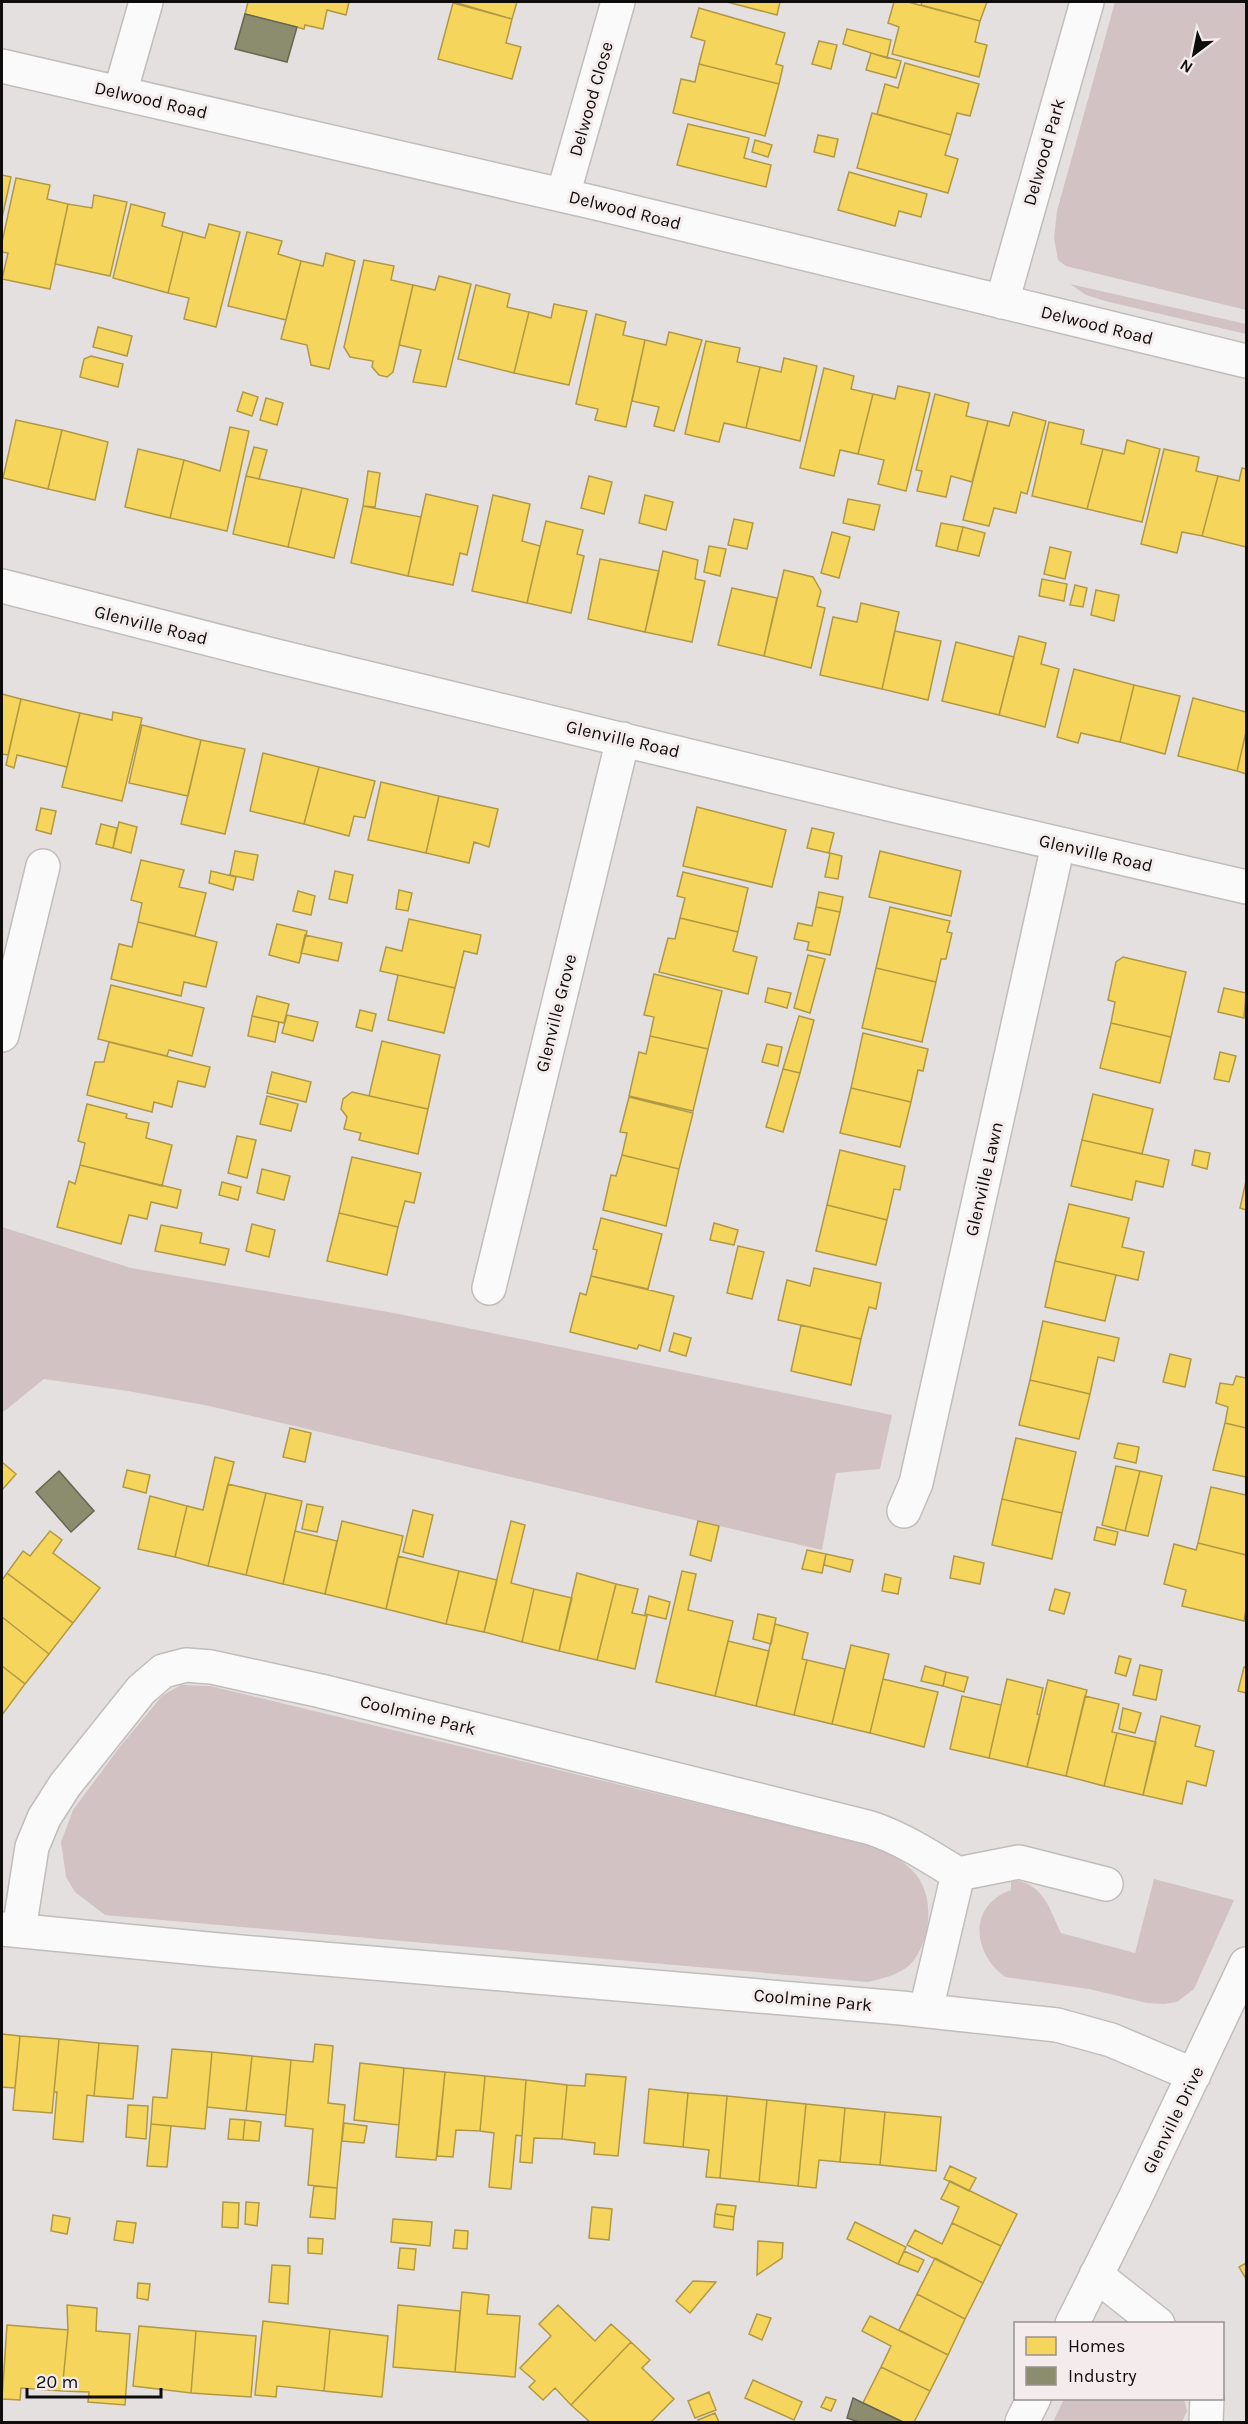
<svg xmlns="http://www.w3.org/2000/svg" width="1248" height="2424" viewBox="0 0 1248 2424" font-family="Karla,sans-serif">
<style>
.green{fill:#d2c2c4}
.homes{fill:#f6d55c;stroke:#b19944;stroke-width:1.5}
.industry{fill:#8c8c6e;stroke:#666651;stroke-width:1.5}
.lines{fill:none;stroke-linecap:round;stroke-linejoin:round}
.minor-casing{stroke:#c1bdbd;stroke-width:36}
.minor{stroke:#fbfafa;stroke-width:33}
.labels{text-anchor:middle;stroke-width:6;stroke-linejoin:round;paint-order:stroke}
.street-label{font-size:18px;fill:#0f0c0c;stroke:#f4ebec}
</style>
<rect width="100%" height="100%" fill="#e5e0e0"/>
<path class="green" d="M1115,2H1246V310L1066,266L1058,260L1054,238L1057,211Z
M1070,284L1246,324V334L1105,301L1086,295Z
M2,1227L131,1268L394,1313L892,1415L880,1469L836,1473L822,1550L209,1406L128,1391L44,1379L2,1413Z
M181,1685L210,1686L832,1836C859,1843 892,1849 912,1870C935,1893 932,1935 914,1960C904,1974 884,1978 868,1982L105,1915L75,1892L66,1877L61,1842L73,1810L119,1748L162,1696Z
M1154,1879L1234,1900L1194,1989L1177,2002L1164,2004L1147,2003L1089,1989L1005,1977C972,1953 968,1905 1011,1890V1880C1043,1882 1049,1908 1061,1933L1135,1953Z
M1064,2399H1184L1187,2411L1182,2422H1053Z"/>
<path class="homes" d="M248,2H349L346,15L327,10L323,29L305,25L304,29L245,14Z
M454,2H517L512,19Z
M727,2H780L777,15Z
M894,2H908L980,21L975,42L987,45L979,77L892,54L899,27L888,23Z
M922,2H987L980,21L921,5Z
M453,3L512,19L506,43L521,47L512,79L438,59Z
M699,8L785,33L776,64L783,66L779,84L699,64L705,41L691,37Z
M847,29L891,40L887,58L843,44Z
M819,41L837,45L831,69L812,64Z
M871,53L901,61L896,78L866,70Z
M905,63L979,84L970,116L957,113L951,135L877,114L885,84L898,88Z
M699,64L779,84L765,136L673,113L681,79L695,82Z
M872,113L951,135L945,155L958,159L948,193L857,168Z
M688,124L749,138L744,158L771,165L766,187L677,165Z
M818,135L838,139L834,157L814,152Z
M755,140L772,145L768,157L752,152Z
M849,172L927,194L921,217L899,211L895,226L838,210Z
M2,175L11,177L2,218Z
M16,178L50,185L47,199L68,204L50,289L2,279L8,253L2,252V242Z
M94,195L127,202L110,276L55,264L68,204L92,208Z
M131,204L165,213L162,226L183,232L168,293L113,278Z
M209,224L240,232L216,327L184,319L189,298L168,293L183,232L205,238Z
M247,232L282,241L278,254L301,261L286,320L228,306Z
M326,253L355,261L329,369L311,365L307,345L281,339L301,261L323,266Z
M364,260L394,266L391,280L413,285L393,372L387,377L379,375L372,367L373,361L350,357L344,347Z
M439,276L471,284L446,387L413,382L421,350L399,345L413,285L435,290Z
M476,285L510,294L507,307L529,312L514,373L458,359Z
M554,304L587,311L569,385L514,373L529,312L551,318Z
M596,314L626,322L623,335L645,340L626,427L595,420L598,409L576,404Z
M98,327L132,336L127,356L93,347Z
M669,332L702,340L674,431L654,426L659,407L632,401L645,340L666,345Z
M706,341L740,348L737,362L760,367L746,428L724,423L719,442L685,434Z
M91,356L123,364L118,387L80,377L84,359Z
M784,358L817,366L800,441L746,428L760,367L781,372Z
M824,368L854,376L851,389L873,394L858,454L840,450L834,476L800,468Z
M898,386L930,393L906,491L878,484L884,460L858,454L873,394L895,399Z
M243,392L258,397L252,416L237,411Z
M935,394L969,403L966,416L988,421L972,482L951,476L946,497L917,491L922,471L916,470Z
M266,398L283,403L277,425L260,420Z
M1013,412L1046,421L1027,494L1021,492L1016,513L994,508L989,526L963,520L988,421L1009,426Z
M16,420L62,430L48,489L3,478Z
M1049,422L1084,430L1081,444L1103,449L1087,509L1032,496Z
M230,427L249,431L227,531L170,518L184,460L220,471Z
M62,430L108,442L95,500L48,489Z
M1127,440L1160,449L1142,522L1087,509L1103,449L1124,454Z
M254,447L267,450L259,479L246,476Z
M138,449L184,460L170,518L125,507Z
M1164,449L1199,457L1196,471L1218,476L1202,536L1182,532L1177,553L1141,544Z
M1242,468L1246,469V547L1202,536L1218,476L1239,481Z
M368,471L380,473L375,507L363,506Z
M246,476L302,488L288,547L233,534Z
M589,476L612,482L604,514L581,508Z
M302,488L348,499L334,558L288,547Z
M426,494L478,506L467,555L460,553L453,585L408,576Z
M493,495L530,504L522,541L540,546L527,603L472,591Z
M645,495L673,502L666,530L639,523Z
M848,499L880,505L874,530L843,523Z
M363,506L421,517L408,576L351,563Z
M734,519L753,523L747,549L728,545Z
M546,521L583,530L577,554L584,556L571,613L527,603Z
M941,523L963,527L957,551L936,546Z
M963,527L985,533L979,556L957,551Z
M832,532L850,537L839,578L821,573Z
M709,546L726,549L720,576L704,572Z
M1050,547L1071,552L1065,579L1044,574Z
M663,551L698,560L695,579L705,581L692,642L645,632Z
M600,559L659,571L645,632L588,619Z
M784,570L813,577L821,591L817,606L825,608L811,668L764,656Z
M1042,579L1067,584L1064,601L1039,596Z
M1075,585L1087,588L1083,607L1070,605Z
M732,588L777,598L764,656L718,645Z
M1096,590L1119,595L1114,621L1091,615Z
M861,603L899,612L882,689L820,675L833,617L857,622Z
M895,631L941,641L928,700L882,689Z
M1019,636L1046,643L1041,664L1059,669L1045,727L999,715Z
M956,642L1014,657L999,715L942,701Z
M1074,669L1134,685L1120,742L1081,733L1078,743L1057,737Z
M1134,685L1180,696L1165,754L1120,742Z
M2,694L21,699L8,755L2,754Z
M1193,698L1246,712V732L1237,771L1178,756Z
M21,699L80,713L67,767L17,755L14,768L6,765Z
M113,712L142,718L122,801L62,787L80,713L112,720Z
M142,725L201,740L188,796L129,783Z
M1246,732V774L1237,771Z
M201,740L245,749L225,834L181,824Z
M263,753L319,767L304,824L250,811Z
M319,767L375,781L365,818L354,816L349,836L304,824Z
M381,782L439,796L426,853L368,840Z
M439,796L498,809L489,847L474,842L469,863L426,853Z
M697,807L786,830L772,887L683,866Z
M41,808L56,811L51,834L36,830Z
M119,822L137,827L131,853L113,848Z
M101,824L117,828L113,848L96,844Z
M812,828L834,833L829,853L807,848Z
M235,851L258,855L253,880L230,875Z
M880,851L961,871L951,916L869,897Z
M830,853L842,856L838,879L825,877Z
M141,860L184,870L179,887L206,893L195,936L138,922L142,903L131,900Z
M211,871L236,877L233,890L209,883Z
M335,871L353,875L347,903L329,899Z
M683,872L748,888L738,932L680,918L685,898L677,896Z
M399,890L412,893L408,911L396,909Z
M298,891L315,896L311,915L293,911Z
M819,892L843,897L840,912L816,907Z
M816,907L840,912L830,955L807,950L809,942L794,939L798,923L812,926Z
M890,907L950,921L947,932L952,933L946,959H941L936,982L876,968Z
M680,918L738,932L733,951L757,957L748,994L659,972L668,938L675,939Z
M409,919L481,935L477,954L464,951L455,988L380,971L386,947L402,951Z
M138,922L217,942L206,987L184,982L181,996L111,979L119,944L132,947Z
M277,924L307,931L299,963L269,955Z
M305,935L342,943L338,961L301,953Z
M808,955L825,959L810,1013L794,1008Z
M1123,957L1186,972L1171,1037L1111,1023L1115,1002L1108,1000L1116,962Z
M876,968L936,982L922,1042L862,1028Z
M654,974L722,991L708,1049L650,1036L654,1017L644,1015Z
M398,975L455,988L444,1033L388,1020Z
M111,985L204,1008L192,1056L169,1050L167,1056L98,1039Z
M768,988L791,993L787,1008L765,1002Z
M1224,988L1246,993L1244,1018L1218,1012Z
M257,996L289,1004L284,1023L252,1016Z
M360,1010L376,1014L372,1031L356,1027Z
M287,1015L318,1022L313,1041L282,1033Z
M252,1016L279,1022L275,1042L248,1036Z
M799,1016L814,1020L800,1073L783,1069Z
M1111,1023L1171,1037L1160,1083L1100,1068Z
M863,1033L928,1049L923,1071L918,1070L911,1102L851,1088Z
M650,1036L708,1049L693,1111L629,1096L639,1052L646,1054Z
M382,1041L440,1055L428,1109L369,1096Z
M109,1042L210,1067L205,1087L178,1081L172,1107L154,1102L152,1112L87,1095L95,1062H104Z
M767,1044L782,1047L778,1066L762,1062Z
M1220,1052L1236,1056L1229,1082L1214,1079Z
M783,1069L800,1073L783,1132L766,1127Z
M272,1072L311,1082L306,1102L267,1093Z
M851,1088L911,1102L900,1147L840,1133Z
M352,1092L428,1109L418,1154L359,1140L361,1133L344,1129L347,1117L341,1109L343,1099Z
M1093,1094L1153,1109L1142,1154L1082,1140Z
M267,1096L298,1104L291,1131L260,1124Z
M629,1097L693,1113L679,1169L622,1155L627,1133L620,1132Z
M87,1104L127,1114L126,1118L149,1123L146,1138L172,1145L162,1186L80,1165L85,1143L78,1141Z
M237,1136L256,1140L247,1178L228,1173Z
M1082,1140L1169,1160L1163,1187L1136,1181L1132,1200L1071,1186Z
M840,1150L905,1166L900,1190L894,1189L887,1220L827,1205Z
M1195,1150L1210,1153L1207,1169L1192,1165Z
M622,1155L679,1169L666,1226L603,1210L611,1175L616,1176Z
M352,1157L421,1173L414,1203L405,1201L398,1227L339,1213Z
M80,1165L181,1190L177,1208L151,1202L147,1219L129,1215L121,1244L57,1227L69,1181L75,1184Z
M262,1169L290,1176L284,1200L257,1193Z
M1246,1181V1210L1240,1208Z
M222,1182L241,1187L238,1200L219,1195Z
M1069,1204L1129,1218L1122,1247L1144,1252L1138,1280L1055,1261Z
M827,1205L887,1220L876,1265L816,1251Z
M339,1213L398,1227L387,1275L327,1261Z
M601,1218L662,1234L648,1289L591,1276L597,1250L593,1249Z
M714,1223L738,1230L734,1245L710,1240Z
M252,1224L275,1230L269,1257L246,1251Z
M161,1225L202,1233L200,1243L229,1249L225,1265L155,1251Z
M738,1246L764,1252L752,1299L727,1293Z
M1055,1261L1116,1275L1105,1321L1045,1307Z
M814,1268L881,1283L876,1309L869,1307L861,1339L778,1320L787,1280L810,1286Z
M591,1276L674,1296L660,1351L639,1345L637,1349L570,1332L580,1293L586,1295Z
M1043,1321L1119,1338L1114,1361L1098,1357L1090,1394L1030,1380Z
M801,1325L861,1339L851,1385L791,1371Z
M674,1333L691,1338L686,1356L669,1351Z
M1170,1354L1191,1359L1185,1387L1163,1382Z
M1236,1376L1246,1378V1428L1225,1423L1228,1407L1216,1403L1220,1383L1233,1385Z
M1030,1380L1090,1394L1079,1439L1019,1425Z
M1225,1423L1246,1428V1477L1213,1470Z
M290,1428L311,1433L305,1462L283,1457Z
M1016,1438L1076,1452L1062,1513L1002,1499Z
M1118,1443L1139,1447L1136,1463L1114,1458Z
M215,1457L234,1462L208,1566L175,1557L187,1506L203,1510Z
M2,1462L16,1474L2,1490Z
M1116,1466L1140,1471L1125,1531L1102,1525Z
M127,1470L150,1475L146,1493L123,1487Z
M1140,1471L1162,1476L1148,1536L1125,1531Z
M228,1484L266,1493L246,1575L208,1566Z
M1211,1487L1246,1495V1555L1198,1543Z
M266,1493L302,1501L283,1584L246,1575Z
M150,1496L187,1506L175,1557L138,1549Z
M1002,1499L1062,1513L1052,1559L992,1545Z
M307,1504L323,1507L317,1532L302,1529Z
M413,1510L433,1515L423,1557L403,1552Z
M342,1521L403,1536L386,1609L325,1594Z
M511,1521L525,1525L511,1583L534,1589L522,1642L484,1632Z
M698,1521L719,1526L711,1561L690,1555Z
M1097,1527L1118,1532L1115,1545L1094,1540Z
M50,1531L62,1540L53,1553L100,1588L73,1623L7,1573L23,1551L30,1556Z
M295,1531L337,1541L325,1594L283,1584Z
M1198,1543L1246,1555V1609L1244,1621L1182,1606L1186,1590L1164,1584L1174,1544L1196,1550Z
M807,1550L826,1554L822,1573L802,1569Z
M826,1554L853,1560L850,1572L824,1565Z
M398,1556L459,1571L446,1624L386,1609Z
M954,1556L984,1563L980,1584L950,1578Z
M459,1571L497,1580L484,1632L446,1624Z
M682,1571L696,1574L688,1610L733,1621L715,1696L656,1682Z
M7,1573L73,1623L49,1654L2,1617V1580Z
M577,1573L616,1584L597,1660L559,1651Z
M885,1574L901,1578L898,1594L882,1591Z
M616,1584L638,1589L632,1613L647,1616L635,1669L597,1660Z
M534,1589L572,1598L559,1651L522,1642Z
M1055,1589L1070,1593L1064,1614L1049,1610Z
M649,1596L670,1602L666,1619L645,1614Z
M758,1614L776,1618L771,1644L753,1639Z
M2,1617L49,1654L25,1684L2,1666Z
M775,1624L808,1633L802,1659L807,1660L794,1715L756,1706Z
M728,1641L769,1651L756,1706L715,1696Z
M851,1645L889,1654L870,1733L832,1724Z
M1119,1656L1131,1659L1126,1676L1115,1673Z
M807,1660L845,1669L832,1724L794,1715Z
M1140,1665L1162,1670L1156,1700L1133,1695Z
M2,1666L25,1684L2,1715Z
M925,1666L946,1672L943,1686L921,1681Z
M1244,1667H1246V1693L1238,1691Z
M946,1672L968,1677L964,1692L943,1686Z
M883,1679L938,1692L924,1747L870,1733Z
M1007,1679L1043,1688L1037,1714L1040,1715L1027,1767L989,1758Z
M1048,1680L1087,1690L1066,1776L1027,1767Z
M962,1696L1001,1705L989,1758L950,1749Z
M1085,1696L1119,1704L1112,1732L1117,1733L1104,1786L1066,1776Z
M1123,1708L1141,1713L1135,1733L1119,1729Z
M1161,1716L1200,1726L1195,1746L1214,1751L1206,1786L1187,1781L1182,1804L1143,1795Z
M1117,1733L1156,1742L1143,1795L1104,1786Z
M2,2034L20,2036L15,2088L2,2087Z
M20,2036L59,2039L52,2113L13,2110Z
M59,2039L99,2043L94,2096L87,2095L83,2142L53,2139L57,2092H54Z
M99,2043L138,2046L133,2099L94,2096Z
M315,2044L333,2046L328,2103L345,2105L337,2188L308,2185L313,2129L285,2126L291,2060L313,2062Z
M172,2049L212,2052L205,2129L151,2124L153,2097L167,2098Z
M212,2052L252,2056L246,2111L207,2107Z
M252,2056L291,2060L286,2115L246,2111Z
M360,2063L404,2068L399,2125L354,2120Z
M404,2068L445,2072L436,2160L396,2157Z
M445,2072L485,2076L480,2131L456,2130L453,2157L437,2156Z
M586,2074L626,2077L618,2156L594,2154L595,2143L562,2139L567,2085L585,2086Z
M485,2076L526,2080L522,2136L516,2135L511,2189L489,2187L494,2133L480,2131Z
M526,2080L567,2085L562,2139L534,2138L532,2163L520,2162Z
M649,2089L688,2093L683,2147L644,2143Z
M688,2093L727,2096L720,2178L706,2177L709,2150L683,2147Z
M727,2096L767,2100L759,2182L720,2178Z
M767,2100L806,2104L798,2186L759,2182Z
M806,2104L845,2108L840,2162L819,2160L816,2188L798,2186Z
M128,2105L148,2106L146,2139L126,2137Z
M845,2108L885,2112L880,2165L840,2162Z
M885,2112L941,2117L936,2171L880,2165Z
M230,2119L245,2120L243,2140L228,2139Z
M245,2120L261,2122L259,2141L243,2140Z
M344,2123L367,2126L364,2143L342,2141Z
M151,2124L171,2126L167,2167L147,2166Z
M950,2166L976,2178L969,2191L944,2179Z
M950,2181L1017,2214L1001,2246L952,2223L959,2207L941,2199Z
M314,2186L337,2188L335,2219L310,2217Z
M223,2202L239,2203L238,2228L222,2227Z
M246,2202L259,2203L257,2226L245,2224Z
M717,2204L736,2206L734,2217L715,2214Z
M592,2207L612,2209L609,2240L589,2238Z
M715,2214L734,2217L733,2230L714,2227Z
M53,2215L70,2218L67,2234L51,2231Z
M393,2219L432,2222L430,2246L391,2242Z
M117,2221L136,2223L133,2243L114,2240Z
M855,2222L906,2247L898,2264L847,2239Z
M952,2223L1001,2246L983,2283L907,2245L915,2230L942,2244Z
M455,2230L468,2231L467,2249L453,2248Z
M308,2238L323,2239L322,2254L308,2253Z
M758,2241L783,2243L782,2258L757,2275Z
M400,2248L416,2249L414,2270L398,2268Z
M904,2251L924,2260L918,2272L898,2264Z
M935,2258L983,2283L965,2319L917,2294Z
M1246,2263V2279L1239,2267Z
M272,2265L290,2266L288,2304L269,2302Z
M693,2281L716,2282L690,2313L676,2301Z
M138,2283L150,2284L148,2300L137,2298Z
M462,2292L489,2295L487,2314L520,2316L515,2377L455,2372Z
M917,2294L965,2319L948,2355L899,2330Z
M67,2305L97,2308L96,2331L130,2334L125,2405L88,2402L89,2392L62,2391L68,2330Z
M398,2305L460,2311L455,2372L393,2367Z
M558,2305L595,2341L611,2324L631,2342L571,2405L555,2388L543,2400L529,2387L535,2381L520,2368L551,2336L539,2324Z
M757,2314L771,2318L762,2340L749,2334Z
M870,2316L948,2355L930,2391L881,2367L891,2346L862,2331Z
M263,2321L330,2329L324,2391L277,2386L276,2397L255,2395Z
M7,2325L68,2330L62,2391L21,2388L20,2400L2,2399Z
M139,2326L196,2331L191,2393L133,2386Z
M330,2329L388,2336L382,2397L324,2391Z
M196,2331L256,2336L251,2397L191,2393Z
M631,2342L650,2360L642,2368L674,2399L651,2422H590L571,2405Z
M881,2367L930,2391L914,2422H903L863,2403Z
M753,2380L802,2402L794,2420L745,2398Z
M709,2392L716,2410L695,2418L688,2401Z
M826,2397L836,2400L831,2411L821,2407Z
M715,2413L719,2422H699L698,2420Z"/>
<path class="industry" d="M245,14L297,27L287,62L235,49Z
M59,1471L94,1511L71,1532L36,1492Z
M853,2398L863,2403L903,2422H859L847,2418Z"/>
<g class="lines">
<defs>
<path id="minor" d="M2,66L596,203L1246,361
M120,93L146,2
M563,195L618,2
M1002,302L1087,2
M2,586L272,655L901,807L1246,887
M2,1035L43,866
M489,1288L623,739
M904,1511L916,1483L1058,845
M2,1929L218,1950L901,2008L1057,2025L1111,2040L1194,2075
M19,1930L32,1847L44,1818L65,1785L141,1690L163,1671L186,1665L211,1667L321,1691L871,1828C903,1839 929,1856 958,1874L1019,1862L1106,1884
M926,2010L958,1874
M1096,2275L1158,2324
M1072,2324L1135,2198L1246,1964
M1022,2422L1034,2398
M1206,2422L1207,2398"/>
</defs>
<use href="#minor" class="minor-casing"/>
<use href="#minor" class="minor"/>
</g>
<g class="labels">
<g class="street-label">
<text transform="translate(591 99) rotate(-74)" y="6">Delwood Close</text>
<text transform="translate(151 100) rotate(13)" y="6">Delwood Road</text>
<text transform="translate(1044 152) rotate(-74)" y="6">Delwood Park</text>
<text transform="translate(625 210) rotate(14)" y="6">Delwood Road</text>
<text transform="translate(1097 325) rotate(14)" y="6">Delwood Road</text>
<text transform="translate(151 625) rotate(14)" y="6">Glenville Road</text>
<text transform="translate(623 739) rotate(13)" y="6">Glenville Road</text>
<text transform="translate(1096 853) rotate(13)" y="6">Glenville Road</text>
<text transform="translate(556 1013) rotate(-76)" y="6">Glenville Grove</text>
<text transform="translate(984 1179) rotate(-77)" y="6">Glenville Lawn</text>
<text transform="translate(418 1715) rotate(14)" y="6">Coolmine Park</text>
<text transform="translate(813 2000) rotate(5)" y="6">Coolmine Park</text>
<text transform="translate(1173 2120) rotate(-64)" y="6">Glenville Drive</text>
</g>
</g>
<rect width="1248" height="2424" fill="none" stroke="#0f0c0c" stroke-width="6"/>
<rect x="1014" y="2322" width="210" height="78" fill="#f4ebec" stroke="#989292" stroke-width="1.5"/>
<rect x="1026" y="2337" width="30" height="18" fill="#f6d55c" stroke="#989292" stroke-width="1.5"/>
<text x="1068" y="2352" font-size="18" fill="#0f0c0c">Homes</text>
<rect x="1026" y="2367" width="30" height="18" fill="#8c8c6e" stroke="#989292" stroke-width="1.5"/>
<text x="1068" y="2382" font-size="18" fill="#0f0c0c">Industry</text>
<g transform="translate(1194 54) rotate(212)" stroke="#f4ebec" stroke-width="4.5" paint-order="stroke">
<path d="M0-4.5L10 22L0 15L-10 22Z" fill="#0f0c0c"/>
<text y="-9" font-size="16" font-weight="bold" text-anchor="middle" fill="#0f0c0c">N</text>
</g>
<path d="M27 2388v9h134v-9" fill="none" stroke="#0f0c0c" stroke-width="3"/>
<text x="36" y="2388" font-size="18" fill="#0f0c0c" stroke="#f4ebec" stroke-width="4.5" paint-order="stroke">20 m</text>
</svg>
